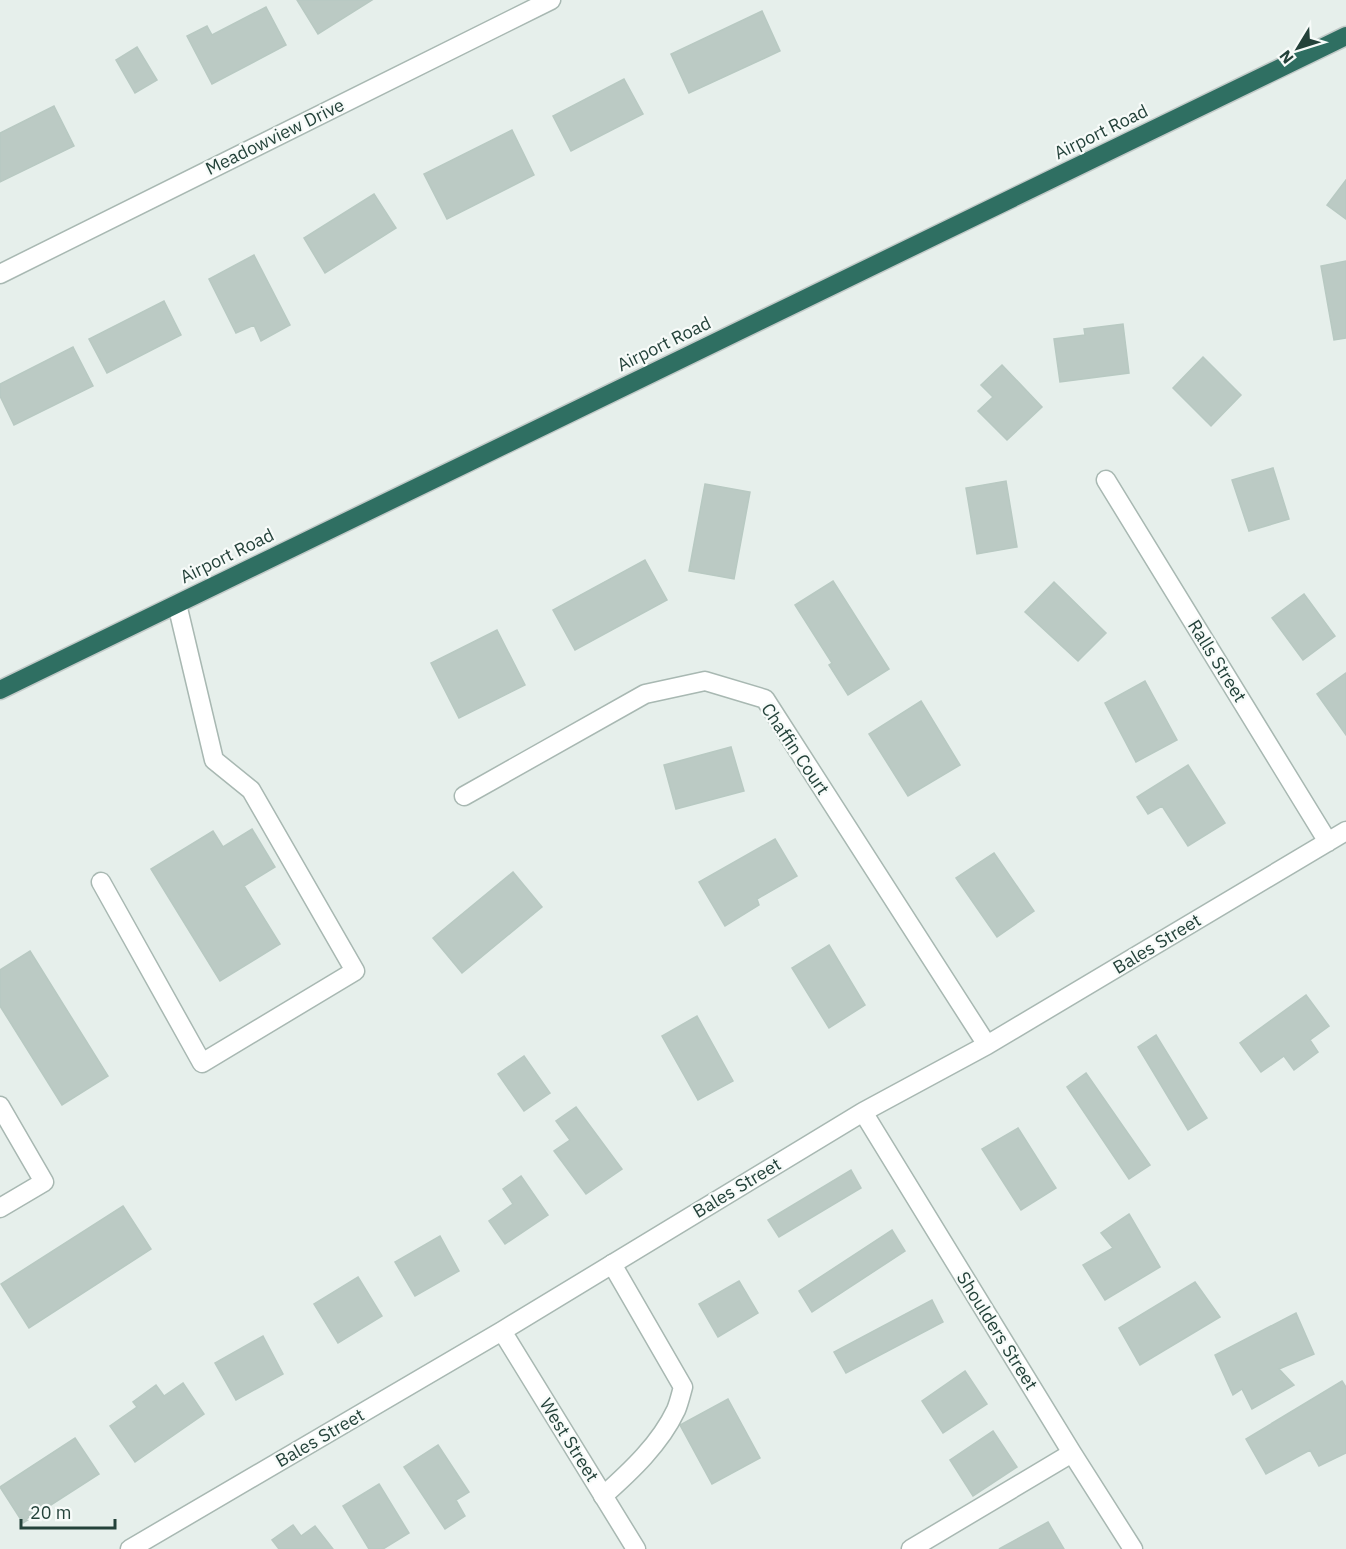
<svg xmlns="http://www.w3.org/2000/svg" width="1346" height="1549" viewBox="0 0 1346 1549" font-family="'IBM Plex Sans',sans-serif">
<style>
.building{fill:#bbcac4;stroke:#b8c9c2;stroke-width:1.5}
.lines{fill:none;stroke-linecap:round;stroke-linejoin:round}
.lane-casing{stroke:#a8b8b2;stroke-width:21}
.street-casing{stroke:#a8b8b2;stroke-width:21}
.highway-casing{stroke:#c2cac8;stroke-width:21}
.lane{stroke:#fff;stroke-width:18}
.street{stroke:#fff;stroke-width:18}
.highway{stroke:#2f6f62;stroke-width:18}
.labels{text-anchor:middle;stroke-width:4.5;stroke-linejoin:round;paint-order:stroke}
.street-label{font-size:18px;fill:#24423a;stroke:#f7fbf9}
</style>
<rect width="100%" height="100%" fill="#e6efeb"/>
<path class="building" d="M297,0H372L318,34Z
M266,7L286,45L212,84L187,36L207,26L212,35Z
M762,11L780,51L689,93L671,54Z
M137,47L157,80L135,93L116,60Z
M624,79L643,114L571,151L553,116Z
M54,106L74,146L0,182V133Z
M512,130L534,175L447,219L424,174Z
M1346,180V219L1327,205Z
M374,194L396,228L325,273L304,238Z
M254,255L290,325L261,341L254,325L236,333L209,279Z
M1346,261V338L1334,340L1321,266Z
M164,301L181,335L107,373L89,339Z
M1123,324L1129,373L1060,382L1054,339L1085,335L1084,329Z
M73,347L93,386L14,425L0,396V384Z
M1203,357L1241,395L1211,426L1173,388Z
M1002,365L1042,407L1007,440L978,411L993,397L981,385Z
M1273,468L1289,519L1249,531L1232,480Z
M1006,481L1017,547L977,554L966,488Z
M705,484L750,492L734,579L689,571Z
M645,560L667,600L575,650L553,610Z
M833,581L889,669L848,695L829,665L832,663L795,605Z
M1054,582L1106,633L1078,661L1025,612Z
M1304,594L1335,636L1303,660L1272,618Z
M497,630L525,685L459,718L431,663Z
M1346,673V735L1317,694Z
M1145,681L1177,740L1136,762L1105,703Z
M921,701L960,765L908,796L869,734Z
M731,747L744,791L676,809L664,765Z
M1188,765L1225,823L1188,846L1162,806L1148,814L1137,797Z
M252,829L275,867L244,886L280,944L220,981L151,869L213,831L223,847Z
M775,839L797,876L757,899L759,905L725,926L699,882Z
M994,853L1034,911L997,937L956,878Z
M513,872L542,907L462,973L433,938Z
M829,945L865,1005L829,1028L792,968Z
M30,951L108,1076L62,1105L0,1006V970Z
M1306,995L1329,1026L1310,1040L1318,1052L1294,1070L1284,1056L1261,1072L1240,1043Z
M697,1016L733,1081L698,1100L662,1036Z
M1156,1035L1207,1118L1188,1130L1138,1047Z
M524,1056L550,1093L524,1111L498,1074Z
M1086,1073L1150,1165L1129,1179L1067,1087Z
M576,1107L622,1169L586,1194L554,1151L570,1140L556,1121Z
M1018,1128L1056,1188L1021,1210L982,1149Z
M851,1170L861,1188L779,1237L768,1220Z
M521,1176L548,1215L505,1244L489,1221L513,1204L503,1189Z
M123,1206L151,1249L29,1328L1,1284Z
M1129,1214L1160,1267L1105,1300L1083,1265L1113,1248L1101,1233Z
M892,1230L905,1251L812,1312L799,1291Z
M440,1236L459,1271L415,1296L395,1262Z
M358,1277L382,1316L338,1343L314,1304Z
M739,1281L758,1313L718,1337L699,1304Z
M1195,1282L1220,1317L1140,1365L1119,1328Z
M932,1300L943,1322L846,1373L834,1352Z
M1296,1313L1314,1354L1279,1369L1294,1385L1252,1409L1242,1389L1233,1395L1215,1355Z
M263,1336L283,1374L236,1400L215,1363Z
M965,1371L987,1404L943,1433L922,1401Z
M1342,1381L1346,1387V1453L1319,1466L1310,1450L1266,1474L1246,1439Z
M183,1383L204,1414L135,1462L110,1426L137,1407L133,1402L156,1385L164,1396Z
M728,1399L760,1458L712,1484L680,1425Z
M993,1431L1017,1467L973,1496L950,1460Z
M75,1438L99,1474L23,1523L0,1487Z
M438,1445L469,1492L456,1500L465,1516L445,1529L404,1467Z
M379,1484L409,1533L383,1549H369L343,1506Z
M1048,1522L1064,1549H999Z
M293,1525L301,1536L315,1526L333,1549H279L272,1540Z"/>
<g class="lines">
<defs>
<path id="lane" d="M101,882L202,1063L355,971L251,790L214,760L177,604
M0,1106L44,1182L0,1208
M603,1496C631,1471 660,1444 676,1410C679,1403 681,1394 683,1387L612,1264"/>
<path id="street" d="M0,274L551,0
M1106,480L1328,842
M464,796L645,694L705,681L765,699L987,1045
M863,1112L1072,1453L1133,1549
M502,1331L636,1549
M130,1549L502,1331L863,1112L987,1045L1346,831
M911,1549L1072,1453"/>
<path id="highway" d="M0,690L1346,36"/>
</defs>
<use href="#lane" class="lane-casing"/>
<use href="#street" class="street-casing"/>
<use href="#highway" class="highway-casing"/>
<use href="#lane" class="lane"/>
<use href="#street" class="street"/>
<use href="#highway" class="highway"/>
</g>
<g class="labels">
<g class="street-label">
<text transform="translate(1101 132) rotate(-26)" y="6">Airport Road</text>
<text transform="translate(275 137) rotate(-26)" y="6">Meadowview Drive</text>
<text transform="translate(664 344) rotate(-26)" y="6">Airport Road</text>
<text transform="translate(227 556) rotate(-26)" y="6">Airport Road</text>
<text transform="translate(1217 661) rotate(58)" y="6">Ralls Street</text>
<text transform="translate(795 749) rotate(56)" y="6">Chaffin Court</text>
<text transform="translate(1157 944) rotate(-31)" y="6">Bales Street</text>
<text transform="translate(737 1188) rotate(-31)" y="6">Bales Street</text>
<text transform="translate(997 1331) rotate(58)" y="6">Shoulders Street</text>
<text transform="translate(320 1438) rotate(-30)" y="6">Bales Street</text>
<text transform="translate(569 1440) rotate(58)" y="6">West Street</text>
</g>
</g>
<g transform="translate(1298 48) rotate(232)" stroke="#f7fbf9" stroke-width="4.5" paint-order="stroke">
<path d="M0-4.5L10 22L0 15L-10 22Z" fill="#24423a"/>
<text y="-9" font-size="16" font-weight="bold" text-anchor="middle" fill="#24423a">N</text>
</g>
<path d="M21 1519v9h94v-9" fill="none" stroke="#24423a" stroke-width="3"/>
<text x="30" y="1519" font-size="18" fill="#24423a" stroke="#f7fbf9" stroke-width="4.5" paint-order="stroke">20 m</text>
</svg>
